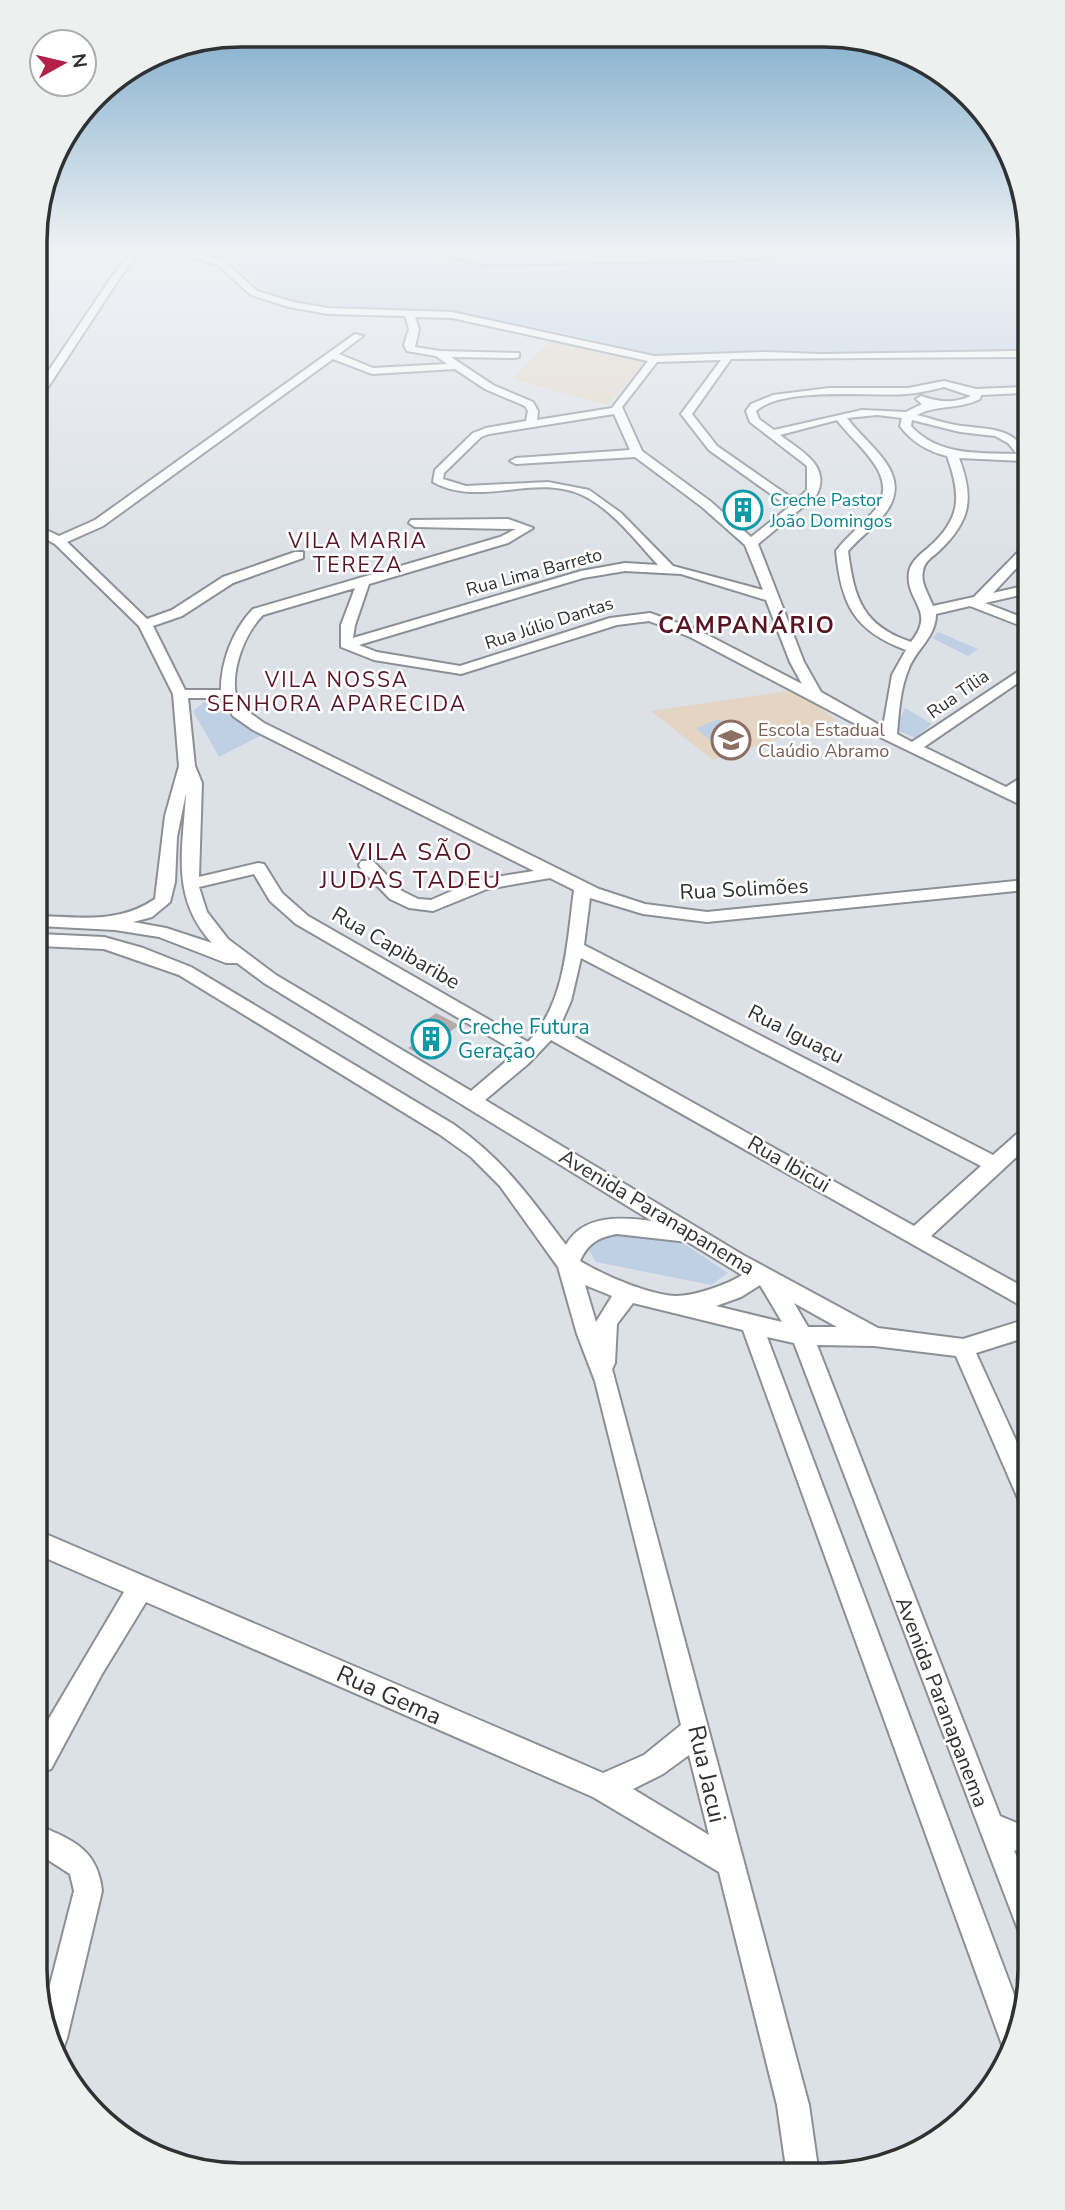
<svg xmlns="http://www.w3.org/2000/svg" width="1065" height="2210" viewBox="0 0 1065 2210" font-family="'Nunito Sans',sans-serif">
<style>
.education{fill:#e3d5c2}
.green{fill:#bfcfe4}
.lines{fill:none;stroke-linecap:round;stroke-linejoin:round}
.stream{stroke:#719799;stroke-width:2.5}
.building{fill:#b5abaa}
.minor-casing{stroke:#8b9097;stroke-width:4}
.highway-casing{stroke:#8b9097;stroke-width:4}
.minor{fill:#fff;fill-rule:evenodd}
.highway{fill:#fff;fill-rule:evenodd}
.labels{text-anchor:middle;stroke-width:5;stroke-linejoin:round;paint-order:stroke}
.far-culture-label{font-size:18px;fill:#0d838f;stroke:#fff;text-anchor:start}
.far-street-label{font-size:18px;fill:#2f3133;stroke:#fff}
.far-education-label{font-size:18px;fill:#785e54;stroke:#fff;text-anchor:start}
.far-quarter-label{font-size:21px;letter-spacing:2px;fill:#5a1525;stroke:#fff}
.street-label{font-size:21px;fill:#2f3133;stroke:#fff}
.culture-label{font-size:21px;fill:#0d838f;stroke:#fff;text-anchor:start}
.far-district-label{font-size:23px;font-weight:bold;letter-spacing:2px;fill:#5a1525;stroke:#fff}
.quarter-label{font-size:24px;letter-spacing:2px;fill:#5a1525;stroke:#fff}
.near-street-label{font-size:24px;fill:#2f3133;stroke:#fff}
.rim{fill:none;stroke:#2f3133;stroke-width:3.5}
</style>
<rect width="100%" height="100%" fill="#dce1e8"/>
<path class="education" d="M553,338L645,362L607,405L512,379Z
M787,691L811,700L836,720L713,760L651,711Z"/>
<path class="green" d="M185,248H1023V350L871,353L770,350L662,356L554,331L431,310L320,305L286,299L265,291L229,260Z
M938,632L978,649L968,656L932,638Z
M214,702L222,704L223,712L262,735L219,757L193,711L203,703Z
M905,708L932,724L915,738L895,729Z
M719,719L748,745L725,754L696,728Z
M634,1230L680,1241L728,1273L711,1285L596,1262L586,1245L599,1235Z"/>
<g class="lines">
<path class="stream" d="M404,248L484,266L738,261L894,248"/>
</g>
<path class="building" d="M436,1013L459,1025L420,1055L408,1048L435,1030L423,1023Z"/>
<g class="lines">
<defs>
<path id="minor" d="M162,248H174L224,261L257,291L293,302L328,308L452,312L654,356L766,352L821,354L1023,351V357L731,359L692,414L717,446L796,501L807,490V466L750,422L746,411L751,404L773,395L829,388H908L944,381L976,389L1024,387V393L981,395L980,399C959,410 937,404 917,415C930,418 943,423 956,425C982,430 1006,425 1024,448V461L959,458C974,498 971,520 940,550C933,557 924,561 923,571C920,583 929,595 933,606L974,597L1020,550L1024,549V560L993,593L1024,586V594L985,603L1024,618V627L970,606L936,614C936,637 917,648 909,668C900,689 899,712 897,734L912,742L1025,667V678L924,747L1006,787L1025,775V787L1018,792L1025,796V807L884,739L690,637L649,621L617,625L461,674L374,660L341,647V625L355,588L263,615C243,635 227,678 239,705L264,723L599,889L645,904L707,912L1025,880V890L707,922L643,914L590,898L584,945L993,1155L1019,1132L1026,1130V1148L931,1236L1027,1289V1309L551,1040L528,1064L485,1100L743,1255L878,1328L963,1339L1027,1319V1337L976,1353L1028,1467V1506L1020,1503L956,1356L874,1346L817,1345L1000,1816L1029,1828V1856L1014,1850L1029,1887V1937L1019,1932L794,1343L767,1337L1022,2016L1010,2055L1005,2053L1001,2042L743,1330L633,1303L617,1324L615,1363L612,1369L809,2105L818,2168H786L777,2105L719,1872L593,1797L146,1602L102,1674L51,1769L41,1772V1732L124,1592L41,1556V1532L603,1773L644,1755L681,1725L595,1381L577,1334L558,1267L500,1186L471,1157L439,1134L179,975L104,949L39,946V934L104,937L143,948L191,967L453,1124C505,1161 528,1195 566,1245C583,1214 622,1217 652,1221L264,983L237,963H226L159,937L115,930L39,926V916C80,917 119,924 155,899L165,816L179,766L173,694L139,626L55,544L38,535V526L59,536L95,520L355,334L363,336L339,354L373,368L447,364L436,356L407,351L404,345L409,329L405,316L328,314L289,307L251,295L218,265ZM415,317L452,318L648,361L612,408L537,420L538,411L533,402L493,385L451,357L515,358L519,357V353L440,351L415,347L419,329ZM333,359L372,374L455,369L485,389L525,406L528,411L526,421L486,428L473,433L435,470L433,482C480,508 535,473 582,495C612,509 636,541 658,565L625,563L581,571L353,638L355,625L369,584L508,543L533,528L508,519L411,520L409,523L415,527L516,529L500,537L253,609C233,630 221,661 221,690H185L153,626L182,616L233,583L303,558V552H295L223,577L172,610L147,619L67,542L103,526ZM721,360L681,414L709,450L789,507L751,537L710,501L642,451L622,407L657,362ZM944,387L971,396C953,404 939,402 921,396L916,399L922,404L906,412L862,410L774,430L759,419L756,411C784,386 870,397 906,394C919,393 932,390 944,387ZM614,414L630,450L516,458L510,461L516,464L635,457L702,507L745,545L763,590L673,566L621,513L589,490L548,482L466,486L443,479L444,473L481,437L489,434ZM877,415L902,418L900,426C912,442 927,451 947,456C961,495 962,518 929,547C921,554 911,561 909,572C905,602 937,610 911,642C863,626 854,599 848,551C860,537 875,527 886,512C914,473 868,447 847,418ZM837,420C856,446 903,477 874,511C862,525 847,536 836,551C841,604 854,631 906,650L892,675L883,727L821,692L804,662L758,544L816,496C832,466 801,451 780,435ZM912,420L960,432L995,436L1008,443L1017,454C979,453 938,456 911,426ZM625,571L681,574L766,600L790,662L802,684L700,631L650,613L610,618L460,666L377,652L359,645L583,578ZM188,698H222L233,716L253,730L534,871L477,880L431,900L418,899L402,891L373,861H361L359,865L361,869L390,899L409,908L433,911L487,889L550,878L574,890C567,941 566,1003 528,1042L308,916L282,893L264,864L258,863L199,877L202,783L195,766ZM186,793C183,850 170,897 212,943L166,928L133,922L152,917L170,902L175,882L177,837ZM254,874L270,901L296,924L517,1052L471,1091L276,975L228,939L207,912L199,887ZM581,958L981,1166L914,1226L559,1028L571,1001ZM617,1234L688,1242L742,1275C727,1285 694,1296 676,1296C649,1295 603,1275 580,1261C588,1243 599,1237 617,1234ZM585,1285L612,1296L596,1322ZM760,1285L782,1322L716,1306L741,1297ZM794,1303L837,1327H808ZM689,1755L709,1835L633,1789L663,1774Z
M129,256L136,258L121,276L41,398L37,399V388L115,272Z
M42,1827C76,1841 98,1852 102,1891L67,2038L63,2049L59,2050L42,2022V2016L74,1891L70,1874L42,1856Z"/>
<path id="highway" d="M42,248H61L37,257V249Z"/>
</defs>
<use href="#minor" class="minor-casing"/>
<use href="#highway" class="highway-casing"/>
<use href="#minor" class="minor"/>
<use href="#highway" class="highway"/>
</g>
<linearGradient id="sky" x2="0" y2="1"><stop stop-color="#78a8c8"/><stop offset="0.45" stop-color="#eff2f5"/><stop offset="1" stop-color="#eff2f5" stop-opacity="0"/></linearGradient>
<rect width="1065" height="557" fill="url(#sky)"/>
<defs>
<symbol id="building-ring" viewBox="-11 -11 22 22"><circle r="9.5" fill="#fff" stroke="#0f9aa8" stroke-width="1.5"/><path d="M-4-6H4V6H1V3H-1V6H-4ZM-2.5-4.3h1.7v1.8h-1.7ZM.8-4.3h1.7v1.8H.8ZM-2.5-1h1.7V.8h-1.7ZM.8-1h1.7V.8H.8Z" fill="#0f9aa8"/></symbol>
<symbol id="school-ring" viewBox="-11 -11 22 22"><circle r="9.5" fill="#fff" stroke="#8d6e63" stroke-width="1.5"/><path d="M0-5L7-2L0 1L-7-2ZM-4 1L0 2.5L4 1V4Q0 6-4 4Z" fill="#8d6e63"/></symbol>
</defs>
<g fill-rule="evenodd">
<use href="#building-ring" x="721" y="488" width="44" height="44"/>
<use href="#school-ring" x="709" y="718" width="44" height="44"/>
<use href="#building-ring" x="409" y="1017" width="44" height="44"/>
</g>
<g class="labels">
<g class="far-culture-label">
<text x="770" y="506">Creche Pastor<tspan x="770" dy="21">João Domingos</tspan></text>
</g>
<g class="far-street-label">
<text transform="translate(534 572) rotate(-15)" y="6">Rua Lima Barreto</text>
<text transform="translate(549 623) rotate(-18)" y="6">Rua Júlio Dantas</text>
<text transform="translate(958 694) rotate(-35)" y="6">Rua Tília</text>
</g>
<g class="far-education-label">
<text x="758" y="736">Escola Estadual<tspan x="758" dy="21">Claúdio Abramo</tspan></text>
</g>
<g class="far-quarter-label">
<text x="358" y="548">VILA MARIA<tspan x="358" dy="24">TEREZA</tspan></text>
<text x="337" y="687">VILA NOSSA<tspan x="337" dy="24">SENHORA APARECIDA</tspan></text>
</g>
<g class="street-label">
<text transform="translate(744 889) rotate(-3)" y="7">Rua Solimões</text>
<text transform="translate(396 948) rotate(30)" y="7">Rua Capibaribe</text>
<text transform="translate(796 1034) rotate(27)" y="7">Rua Iguaçu</text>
<text transform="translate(789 1164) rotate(30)" y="7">Rua Ibicui</text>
<text transform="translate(657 1212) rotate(31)" y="7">Avenida Paranapanema</text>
<text transform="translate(942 1702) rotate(69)" y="7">Avenida Paranapanema</text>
</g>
<g class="culture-label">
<text x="458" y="1034">Creche Futura<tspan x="458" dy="24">Geração</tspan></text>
</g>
<g class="far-district-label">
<text x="747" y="633">CAMPANÁRIO</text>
</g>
<g class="quarter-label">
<text x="411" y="860">VILA SÃO<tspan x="411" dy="28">JUDAS TADEU</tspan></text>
</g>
<g class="near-street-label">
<text transform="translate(389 1695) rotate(24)" y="8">Rua Gema</text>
<text transform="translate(707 1774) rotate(77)" y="8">Rua Jacui</text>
</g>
</g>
<path d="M0 0H1065V2210H0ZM241 47H824A194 194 0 0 1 1018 241V1969A194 194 0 0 1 824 2163H241A194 194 0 0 1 47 1969V241A194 194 0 0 1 241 47Z" fill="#eeefef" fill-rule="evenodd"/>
<path class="rim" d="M241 47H824A194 194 0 0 1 1018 241V1969A194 194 0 0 1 824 2163H241A194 194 0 0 1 47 1969V241A194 194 0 0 1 241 47Z"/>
<g transform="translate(63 63) rotate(82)"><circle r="33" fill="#ffffff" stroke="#acadad" stroke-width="2"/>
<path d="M0-5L12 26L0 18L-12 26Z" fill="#b32149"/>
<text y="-10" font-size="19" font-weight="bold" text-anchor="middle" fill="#2f3133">N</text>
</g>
</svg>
